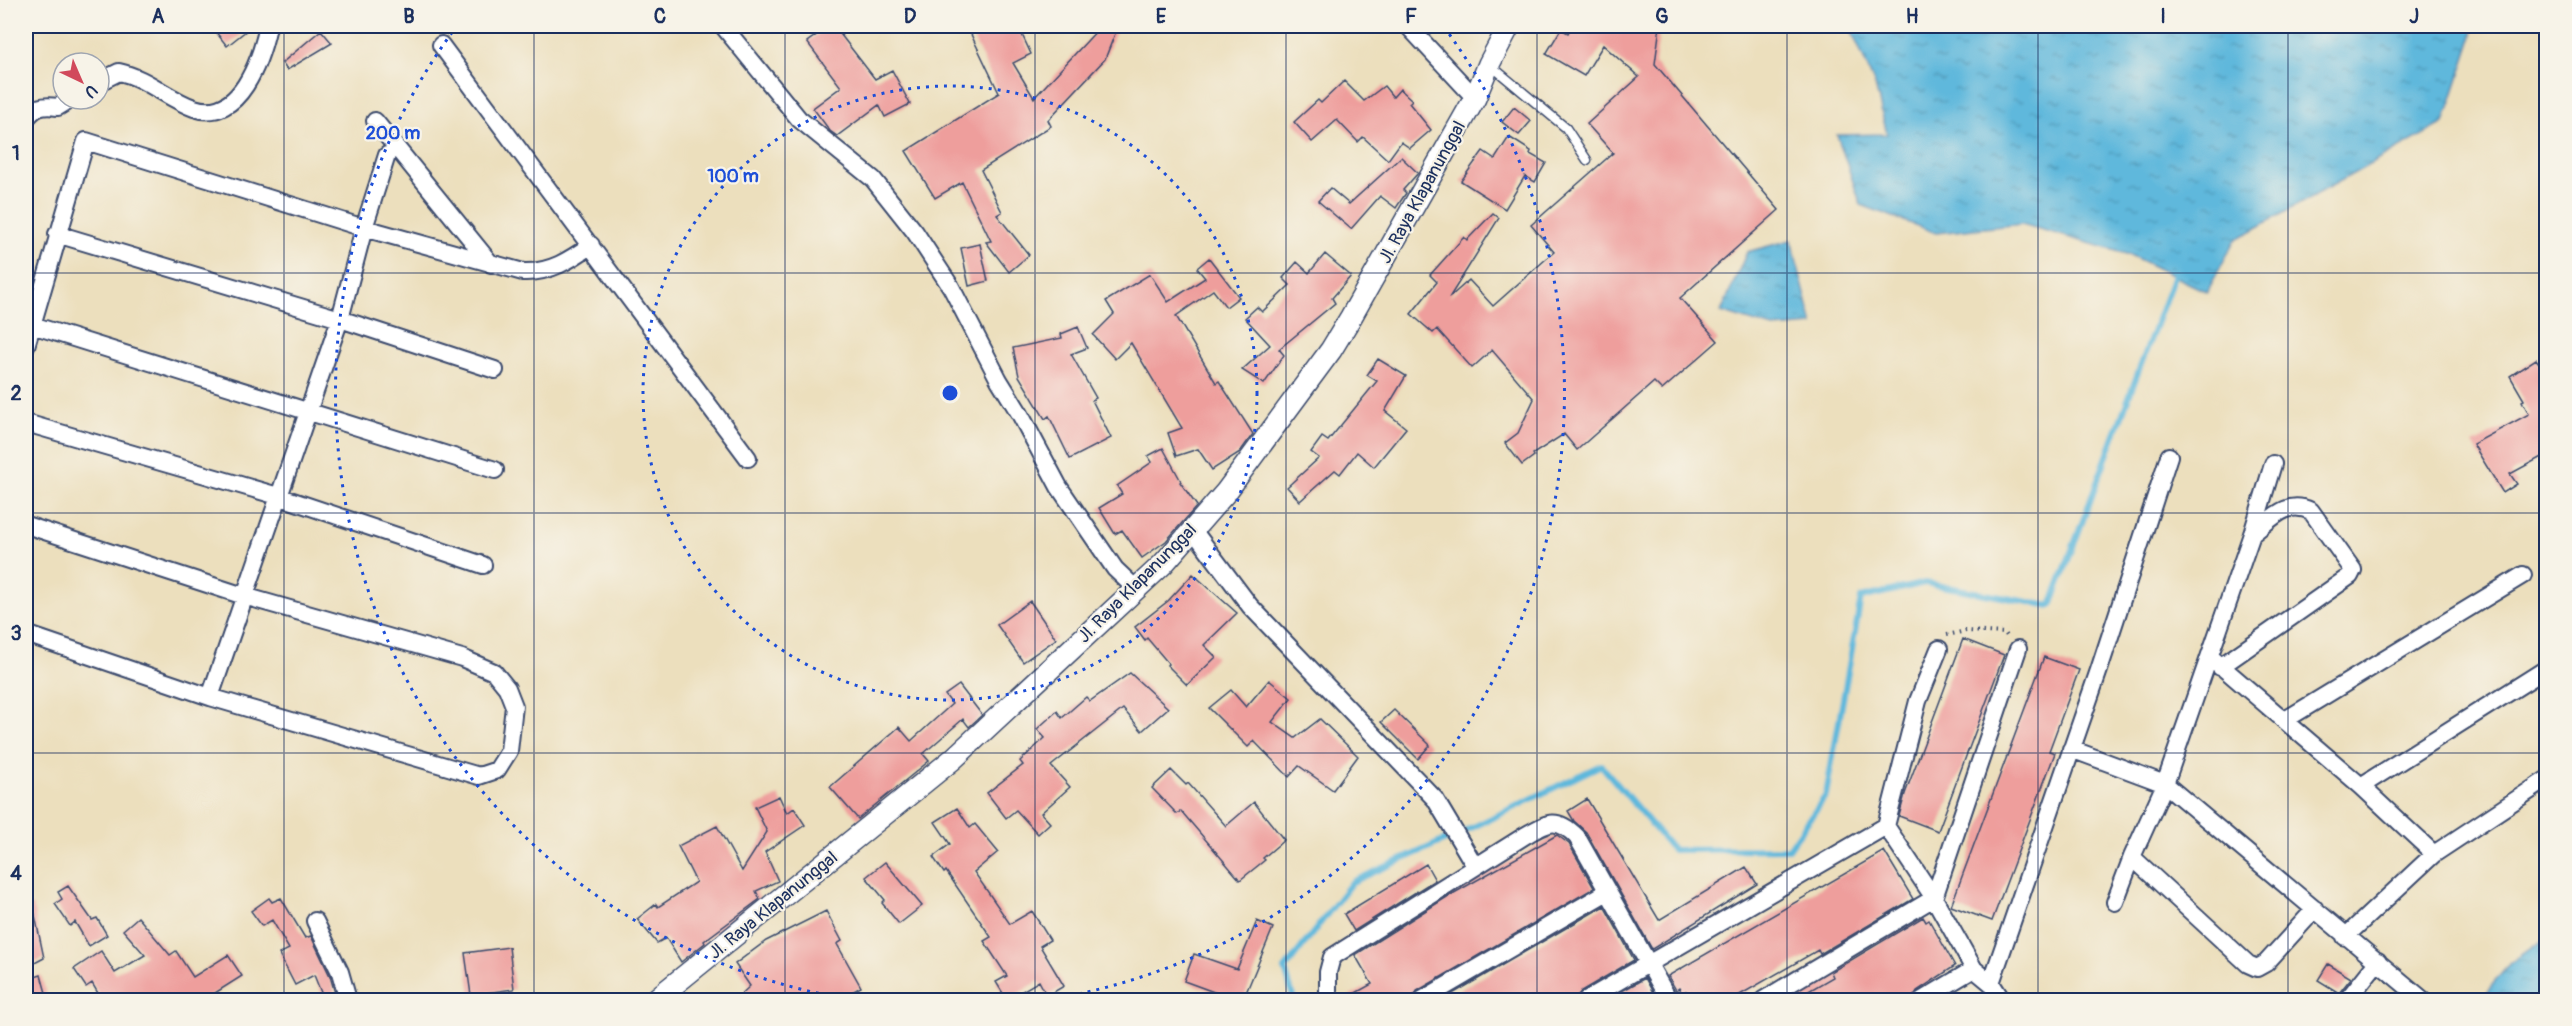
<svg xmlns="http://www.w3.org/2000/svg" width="2572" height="1026" viewBox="0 0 2572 1026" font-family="Pangolin,sans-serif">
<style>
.water{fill:url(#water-ripples);stroke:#3c749d;stroke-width:1.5}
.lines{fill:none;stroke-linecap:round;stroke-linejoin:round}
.stream{stroke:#5eb8dc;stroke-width:6}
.building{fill:#ee9e9c}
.service-casing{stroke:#3a496c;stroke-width:11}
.minor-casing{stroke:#3a496c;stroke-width:20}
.tertiary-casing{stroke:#3a496c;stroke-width:24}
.path{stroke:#3a496c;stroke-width:4;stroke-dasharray:1.5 4.5;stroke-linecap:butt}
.service{stroke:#fff;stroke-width:8}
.minor{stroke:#fff;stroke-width:16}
.tertiary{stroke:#fff;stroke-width:21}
.grid{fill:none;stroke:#1b2f5e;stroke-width:1.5;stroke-opacity:0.55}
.ring{fill:none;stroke:#1d4ed8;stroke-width:3;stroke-dasharray:3 6}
.labels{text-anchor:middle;stroke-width:4.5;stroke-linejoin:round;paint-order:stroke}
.street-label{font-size:18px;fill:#1b2f5e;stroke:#f7f3e8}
.centre{fill:#1d4ed8;stroke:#f7f3e8;stroke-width:3}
.ring-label{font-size:18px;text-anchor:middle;font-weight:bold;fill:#1d4ed8;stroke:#f7f3e8;stroke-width:4.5;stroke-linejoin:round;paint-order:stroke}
.neatline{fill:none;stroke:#1b2f5e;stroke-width:2}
.grid-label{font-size:20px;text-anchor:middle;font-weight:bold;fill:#1b2f5e}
</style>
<defs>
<pattern id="water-ripples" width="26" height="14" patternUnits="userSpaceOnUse" patternTransform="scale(1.5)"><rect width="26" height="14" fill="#5eb8dc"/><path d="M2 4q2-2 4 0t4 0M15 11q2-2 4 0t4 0" fill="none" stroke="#4d96b6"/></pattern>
</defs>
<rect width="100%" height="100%" fill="#f7f3e8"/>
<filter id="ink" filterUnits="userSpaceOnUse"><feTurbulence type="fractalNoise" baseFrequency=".0167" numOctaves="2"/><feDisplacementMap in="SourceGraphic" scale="12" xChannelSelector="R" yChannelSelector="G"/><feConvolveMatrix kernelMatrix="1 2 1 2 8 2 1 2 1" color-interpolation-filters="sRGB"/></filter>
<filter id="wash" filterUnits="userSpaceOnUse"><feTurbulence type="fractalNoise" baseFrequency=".008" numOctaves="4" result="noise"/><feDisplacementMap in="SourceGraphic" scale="24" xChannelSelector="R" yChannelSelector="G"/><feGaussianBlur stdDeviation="1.35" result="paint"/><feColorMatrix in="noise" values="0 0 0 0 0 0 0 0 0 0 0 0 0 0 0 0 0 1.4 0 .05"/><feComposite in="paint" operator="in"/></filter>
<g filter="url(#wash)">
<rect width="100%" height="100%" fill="#ecdfbd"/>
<path class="water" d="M1844,26H2473L2471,41L2444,123L2235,240L2207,292L2130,255L2022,224L1936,233L1861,205L1837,135L1887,134L1875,85L1850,27Z
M1791,240L1813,325L1773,328L1721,312L1747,252Z
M2546,938V1000H2480L2510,963Z"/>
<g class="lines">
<path class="stream" d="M1294,1000L1285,969L1352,882L1461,833L1601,765L1673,850L1789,849L1826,795L1861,598L1925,583L2051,606L2177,268"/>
</g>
<g id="blocks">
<path class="building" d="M211,26H252L227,46Z
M829,26H834L875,79L892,70L910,104L885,117L879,105L837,136L830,131L813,108L841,87L807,42Z
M967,26H1018L1031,54L1013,63L1034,98L1101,26H1118L1105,59L1048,120L1051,126L981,170L1002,212L997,215L1029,255L1009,272L986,242L991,241L962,182L935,198L906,151L999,93Z
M1572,26H1660L1655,64L1779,210L1680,298L1718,341L1662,390L1654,382L1577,450L1564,434L1533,454L1534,456L1522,465L1505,443L1518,433L1534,399L1492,350L1472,368L1437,329L1433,333L1411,314L1437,282L1430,275L1464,237L1467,240L1493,213L1499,218L1449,298L1469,280L1493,306L1554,252L1531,225L1613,153L1587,124L1639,77L1603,45L1584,76L1546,54L1561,29L1568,33Z
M321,30L332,43L287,70L282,63Z
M1344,81L1364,101L1384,86L1393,97L1400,89L1412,100L1409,103L1431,130L1410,148L1401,142L1388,160L1363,137L1358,142L1337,120L1312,142L1294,122L1318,100L1321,103Z
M1514,107L1531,121L1519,135L1502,122Z
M1509,137L1531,151L1530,154L1546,163L1535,182L1525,176L1505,209L1461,181L1483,151L1495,159Z
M1401,157L1418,173L1403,190L1406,193L1396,208L1380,196L1351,229L1318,201L1330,188L1349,204Z
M980,244L988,281L969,286L961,248Z
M1325,254L1351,276L1332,298L1335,303L1279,349L1284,355L1264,384L1242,370L1270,345L1245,318L1257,307L1262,312L1290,285L1283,278L1297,262L1309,273Z
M1209,258L1239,297L1226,307L1213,290L1176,316L1216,383L1219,381L1253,434L1240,452L1212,470L1198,449L1176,456L1168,433L1182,428L1131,343L1115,359L1093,335L1114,314L1106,301L1150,274L1168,302L1205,278L1197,268Z
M1078,327L1087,348L1071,354L1096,398L1092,400L1111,438L1070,459L1049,416L1045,419L1019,376L1013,348L1062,338L1061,334Z
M1378,359L1406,376L1385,411L1406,428L1374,467L1357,452L1340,474L1335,470L1300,501L1287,487L1319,458L1311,452L1322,437L1328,441L1377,381L1367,375Z
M2536,359L2547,374V454L2510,474L2517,484L2503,493L2473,444L2529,414L2522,401L2524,400L2510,376Z
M1163,448L1181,481L1180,482L1197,506L1166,541L1142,558L1122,530L1115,534L1099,508L1122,494L1117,486L1152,462L1148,456Z
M1193,574L1237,613L1204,645L1216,657L1187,685L1167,665L1169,664L1147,638L1145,640L1135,627L1168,601Z
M1030,601L1056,639L1023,662L997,625Z
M1963,639L2004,655L1938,831L1899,816L1905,794Z
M2044,657L2079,670L2049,751L2055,753L1992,921L1951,906Z
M1130,673L1168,708L1142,731L1123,709L1051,766L1070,787L1041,813L1050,823L1038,834L1016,810L1006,818L987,793L1023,765L1020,761L1045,738L1037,729L1057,711L1062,718L1086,697L1090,701Z
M1269,680L1291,698L1272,722L1295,738L1320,719L1358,756L1333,790L1299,766L1289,777L1254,741L1248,747L1209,708L1231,690L1246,707Z
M959,685L982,715L969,727L963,719L923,754L929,761L858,819L830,787L899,727L911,741L952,704L945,695Z
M1394,710L1430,745L1418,759L1381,722Z
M1171,770L1186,785L1188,783L1226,826L1254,802L1284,840L1263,858L1265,860L1240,880L1181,811L1177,814L1152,788Z
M779,796L787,813L794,808L805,825L765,852L778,881L756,891L760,899L704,941L705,943L681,962L666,938L657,943L637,919L656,904L658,907L696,882L678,846L717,826L742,871L767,832L755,807Z
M1587,799L1659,920L1746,867L1757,884L1652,949L1586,832L1574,821L1568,811Z
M957,808L970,828L975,824L998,852L974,872L1010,924L1032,911L1050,940L1040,946L1064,986L1047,996L1039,981L1007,1000L996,982L1007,976L984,941L991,937L946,871L944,873L933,857L950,844L935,822Z
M1557,835L1569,844L1594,888L1417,991L1412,1000H1343L1372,984L1355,955L1447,897Z
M1884,851L1913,899L1820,954L1818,950L1731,1000H1691L1686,991L1682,993L1679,988L1676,990L1668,976Z
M885,862L922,906L899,924L882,903L885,900L866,877Z
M1426,864L1435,880L1354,931L1344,914Z
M68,886L92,920L97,918L107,935L89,946L75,922L70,926L55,904L62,899L58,892Z
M269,898L272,902L281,898L305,938L311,936L330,976L337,1000H324L314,975L295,985L279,954L289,949L272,920L262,926L251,911Z
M33,906L44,958L31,965L26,954V907Z
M1604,906L1634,960L1581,991L1576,1000H1442Z
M826,911L842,941L837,944L861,987L843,997L842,994L830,1000H735L750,986L735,964L766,941Z
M138,917L170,955L176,951L193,977L228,955L242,976L204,1000H102L92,983L86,987L74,969L101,951L115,973L145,955L123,930Z
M1923,917L1926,922L1929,920L1955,966L1917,991L1912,1000H1793L1833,977L1831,972Z
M1257,921L1273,928L1243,1000H1219L1222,995L1184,981L1194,954L1237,969Z
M509,947L514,989L471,995L465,953Z
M2328,964L2351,978L2339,993L2318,980Z
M41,975L48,1000H26V980Z
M1645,978L1657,1000H1606Z"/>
</g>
</g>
<g filter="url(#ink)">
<use href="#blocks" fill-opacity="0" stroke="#3a496c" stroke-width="1.5"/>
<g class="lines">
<defs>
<path id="service" d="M1489,64L1566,128L1587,160"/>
<path id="minor" d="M723,26L799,119L873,179L915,232L951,287L999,380L1020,414L1059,487L1115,569L1136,589
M1408,26L1475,98
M441,45L748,458
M99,82L119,72C147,78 168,99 194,108C240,124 261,58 268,26
M26,119C35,106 43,105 58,107L71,99
M375,121L491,264
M57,234L340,319L495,370
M32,325L495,470
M26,346L86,141L364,228L523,272C550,273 570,260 591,245
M26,423L278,496L483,565
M26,525L244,596L462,658L494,672L507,688L514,706L509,751L497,770L479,776L210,697L26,634
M1193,530L1250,606L1435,799L1475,866
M2214,660L2361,786L2434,854
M2220,667L2350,576L2353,570L2311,511C2286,499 2272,519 2252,534
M210,697L340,319L364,228L387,155
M2285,720L2523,575
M2071,749L2165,784L2423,1000
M2361,786L2546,669
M1886,826L1934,898L1974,969L1991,983L2002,1000
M2132,857L2248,964L2257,968L2266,963L2315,909
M2115,902L2132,857L2165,784L2252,534L2273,464
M315,921L340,972L348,1000
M2345,937L2434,854L2546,780
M1991,983L2099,670L2169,456
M1328,999V972L1332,957L1526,835C1549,822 1557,817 1577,837L1669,1000
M1422,1000L1607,892
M1586,1000L1886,826L1918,701L1939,649
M1763,1000L1934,898L2018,649
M1922,1000L1974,969
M2347,1000L2378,961"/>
<path id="tertiary" d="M655,1000L953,759L1163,564L1226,492L1331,350L1351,317L1475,98L1489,64L1509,26"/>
</defs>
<use href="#service" class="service-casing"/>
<use href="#minor" class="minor-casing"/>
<use href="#tertiary" class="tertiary-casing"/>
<path class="path" d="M1947,635L1966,631L2005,633L2007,636"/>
<use href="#service" class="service"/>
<use href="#minor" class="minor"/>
<use href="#tertiary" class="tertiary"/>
</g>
</g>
<path class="grid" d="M284,26V1000M534,26V1000M785,26V1000M1035,26V1000M1286,26V1000M1537,26V1000M1787,26V1000M2038,26V1000M2288,26V1000M26,273H2546M26,513H2546M26,753H2546"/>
<g class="ring">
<circle cx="950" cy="393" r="307"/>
<path d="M854 1000A615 615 0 0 1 456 27M1444 27A615 615 0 0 1 1046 1000"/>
</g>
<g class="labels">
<g class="street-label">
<text transform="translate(1422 192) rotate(-61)" y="6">Jl. Raya Klapanunggal</text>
<text transform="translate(1137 583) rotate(-45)" y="6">Jl. Raya Klapanunggal</text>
<text transform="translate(773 905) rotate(-39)" y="6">Jl. Raya Klapanunggal</text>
</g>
</g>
<circle cx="950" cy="393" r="9" class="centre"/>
<g class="ring-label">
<text x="393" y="139">200 m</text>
<text x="733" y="182">100 m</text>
</g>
<rect width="2572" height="1026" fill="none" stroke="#f7f3e8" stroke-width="66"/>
<g transform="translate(81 81) rotate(136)"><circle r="28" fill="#f7f3e8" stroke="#9fa5b1" stroke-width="1.5"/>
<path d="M0-4.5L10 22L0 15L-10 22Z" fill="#d1495b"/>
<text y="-9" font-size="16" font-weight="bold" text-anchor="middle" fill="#1b2f5e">U</text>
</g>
<rect x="33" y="33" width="2506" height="960" class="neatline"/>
<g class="grid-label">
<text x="158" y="23">A</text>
<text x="409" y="23">B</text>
<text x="660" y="23">C</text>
<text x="910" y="23">D</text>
<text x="1161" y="23">E</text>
<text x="1411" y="23">F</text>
<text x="1662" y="23">G</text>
<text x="1912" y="23">H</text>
<text x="2163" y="23">I</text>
<text x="2414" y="23">J</text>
<text x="16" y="160">1</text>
<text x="16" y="400">2</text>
<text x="16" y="640">3</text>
<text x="16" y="880">4</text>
</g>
</svg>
